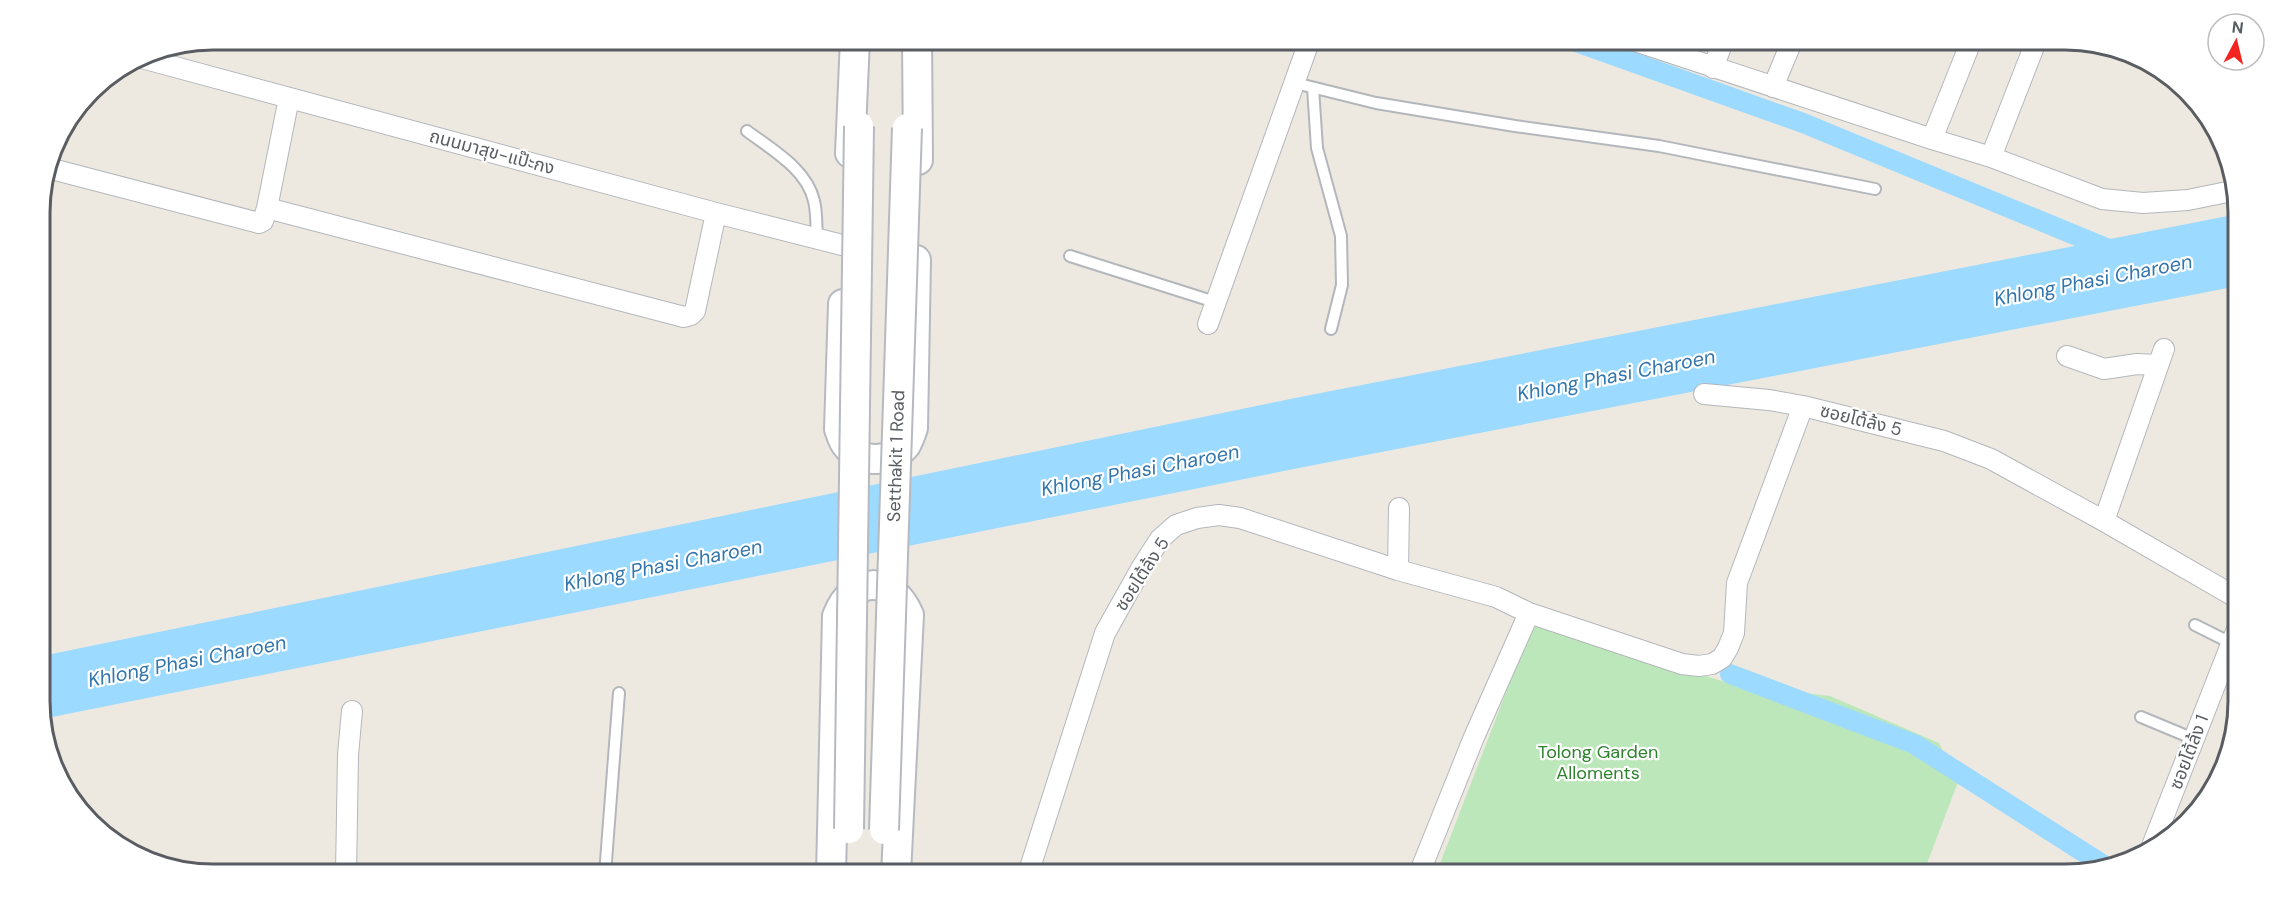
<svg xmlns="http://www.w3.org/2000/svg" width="2278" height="913" viewBox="0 0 2278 913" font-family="'DM Sans','Noto Sans Thai',sans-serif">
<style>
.green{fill:#bce7ba}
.water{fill:#9ddaff}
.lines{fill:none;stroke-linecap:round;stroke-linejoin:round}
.canal{stroke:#9ddaff;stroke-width:20}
.lane-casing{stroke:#b3b7bc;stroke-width:14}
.street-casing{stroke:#b3b7bc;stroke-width:22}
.secondary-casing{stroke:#b6bac0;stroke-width:32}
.lane{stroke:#fff;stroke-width:10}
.street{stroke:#fff;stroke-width:20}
.secondary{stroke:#fff;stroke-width:28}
.secondary-bridge-casing{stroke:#b6bac0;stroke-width:32;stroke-linecap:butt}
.secondary-bridge{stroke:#fff;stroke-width:28}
.labels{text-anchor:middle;stroke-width:4.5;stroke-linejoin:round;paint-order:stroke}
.street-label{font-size:18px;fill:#595d62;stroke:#fff}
.park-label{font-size:18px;fill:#2f832e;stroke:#fff}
.water-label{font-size:20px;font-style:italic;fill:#3376ad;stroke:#fff}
.rim{fill:none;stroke:#595d62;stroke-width:3}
</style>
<rect width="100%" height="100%" fill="#ede9e0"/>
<path class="green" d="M1532,625L1736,685L1830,696L1939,743L1958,782L1923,874H1436Z"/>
<path class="water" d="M2238,214V286L1304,467L42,719V656L1295,398Z"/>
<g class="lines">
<path class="canal" d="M1568,39L1803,123L2116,252
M1730,674L1914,744L2102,864"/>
<defs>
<path id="lane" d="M1295,83L1376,103L1515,126L1659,146L1875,189
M1313,88L1317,148L1341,236L1342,285L1331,329
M747,131C771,149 807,169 814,201C817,212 816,226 817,238
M1070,256L1215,302
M2195,625L2231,643
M2141,717L2194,739
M605,874L619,693"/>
<path id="street" d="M1629,39L1932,139L1991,157L2102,199L2143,203L2188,200L2237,190
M138,57L716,213L846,246
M1713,68L1724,39
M1773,87L1793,39
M1932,139L1972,39
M1991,157L2037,39
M48,168L259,223L263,221L267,208L289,98
M267,208L684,317L691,315L695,311L716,213
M1208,324L1310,39
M2067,356L2104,369L2137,364L2158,365
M1704,394L1769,400L1803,406
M2104,521L2164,349
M1398,570L1399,508
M2152,846L2239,624
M346,874L348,755L352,711
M1028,874L1105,633L1142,567L1160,539L1176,525L1197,518L1219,515L1240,518L1398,570L1496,597L1529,613L1682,664L1699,666L1712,664L1722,658L1728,648L1734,633L1737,583L1803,406L1944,441L1991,459L2104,521L2239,599
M1419,874L1474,737L1529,613"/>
<path id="secondary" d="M917,39L918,160
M850,153L855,39
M843,304L839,429C841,435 843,442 847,446C862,465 892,462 906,445C909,440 911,434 913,428L916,260
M831,874L837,616C853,575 892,575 909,615L896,874"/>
</defs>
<use href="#lane" class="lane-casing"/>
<use href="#street" class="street-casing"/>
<use href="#secondary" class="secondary-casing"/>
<use href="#lane" class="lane"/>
<use href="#street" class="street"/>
<use href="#secondary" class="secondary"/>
<defs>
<path id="secondary-bridge" d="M849,829L859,126
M884,830L907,128"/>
</defs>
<use href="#secondary-bridge" class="secondary-bridge-casing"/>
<use href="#secondary-bridge" class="secondary-bridge"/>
</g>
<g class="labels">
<g class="street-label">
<text transform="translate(492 152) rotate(15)" y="6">ถนนมาสุข-แป๊ะกง</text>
<text transform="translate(1861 420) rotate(14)" y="6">ซอยโต้ล้ง 5</text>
<text transform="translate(896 456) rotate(-88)" y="6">Setthakit 1 Road</text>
<text transform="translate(1142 574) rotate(-57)" y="6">ซอยโต้ล้ง 5</text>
<text transform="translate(2189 752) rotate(-69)" y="6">ซอยโต้ล้ง 1</text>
</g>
<g class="park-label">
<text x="1598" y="758">Tolong Garden<tspan x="1598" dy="21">Alloments</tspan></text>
</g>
<g class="water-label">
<text transform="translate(2093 280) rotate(-11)" y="7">Khlong Phasi Charoen</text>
<text transform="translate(1616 375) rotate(-11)" y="7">Khlong Phasi Charoen</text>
<text transform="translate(1140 470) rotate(-11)" y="7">Khlong Phasi Charoen</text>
<text transform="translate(663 565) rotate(-11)" y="7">Khlong Phasi Charoen</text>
<text transform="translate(187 661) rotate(-11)" y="7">Khlong Phasi Charoen</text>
</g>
</g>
<path d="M0 0H2278V913H0ZM213 50H2065A163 163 0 0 1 2228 213V701A163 163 0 0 1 2065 864H213A163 163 0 0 1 50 701V213A163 163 0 0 1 213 50Z" fill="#fff" fill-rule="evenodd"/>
<path class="rim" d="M213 50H2065A163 163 0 0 1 2228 213V701A163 163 0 0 1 2065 864H213A163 163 0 0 1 50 701V213A163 163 0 0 1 213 50Z"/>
<g transform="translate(2236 42) rotate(7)"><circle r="28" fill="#ffffff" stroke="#bdbec0" stroke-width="1.5"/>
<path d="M0-4.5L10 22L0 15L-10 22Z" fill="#f3241f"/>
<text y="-9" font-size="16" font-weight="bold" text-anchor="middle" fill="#595d62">N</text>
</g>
</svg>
